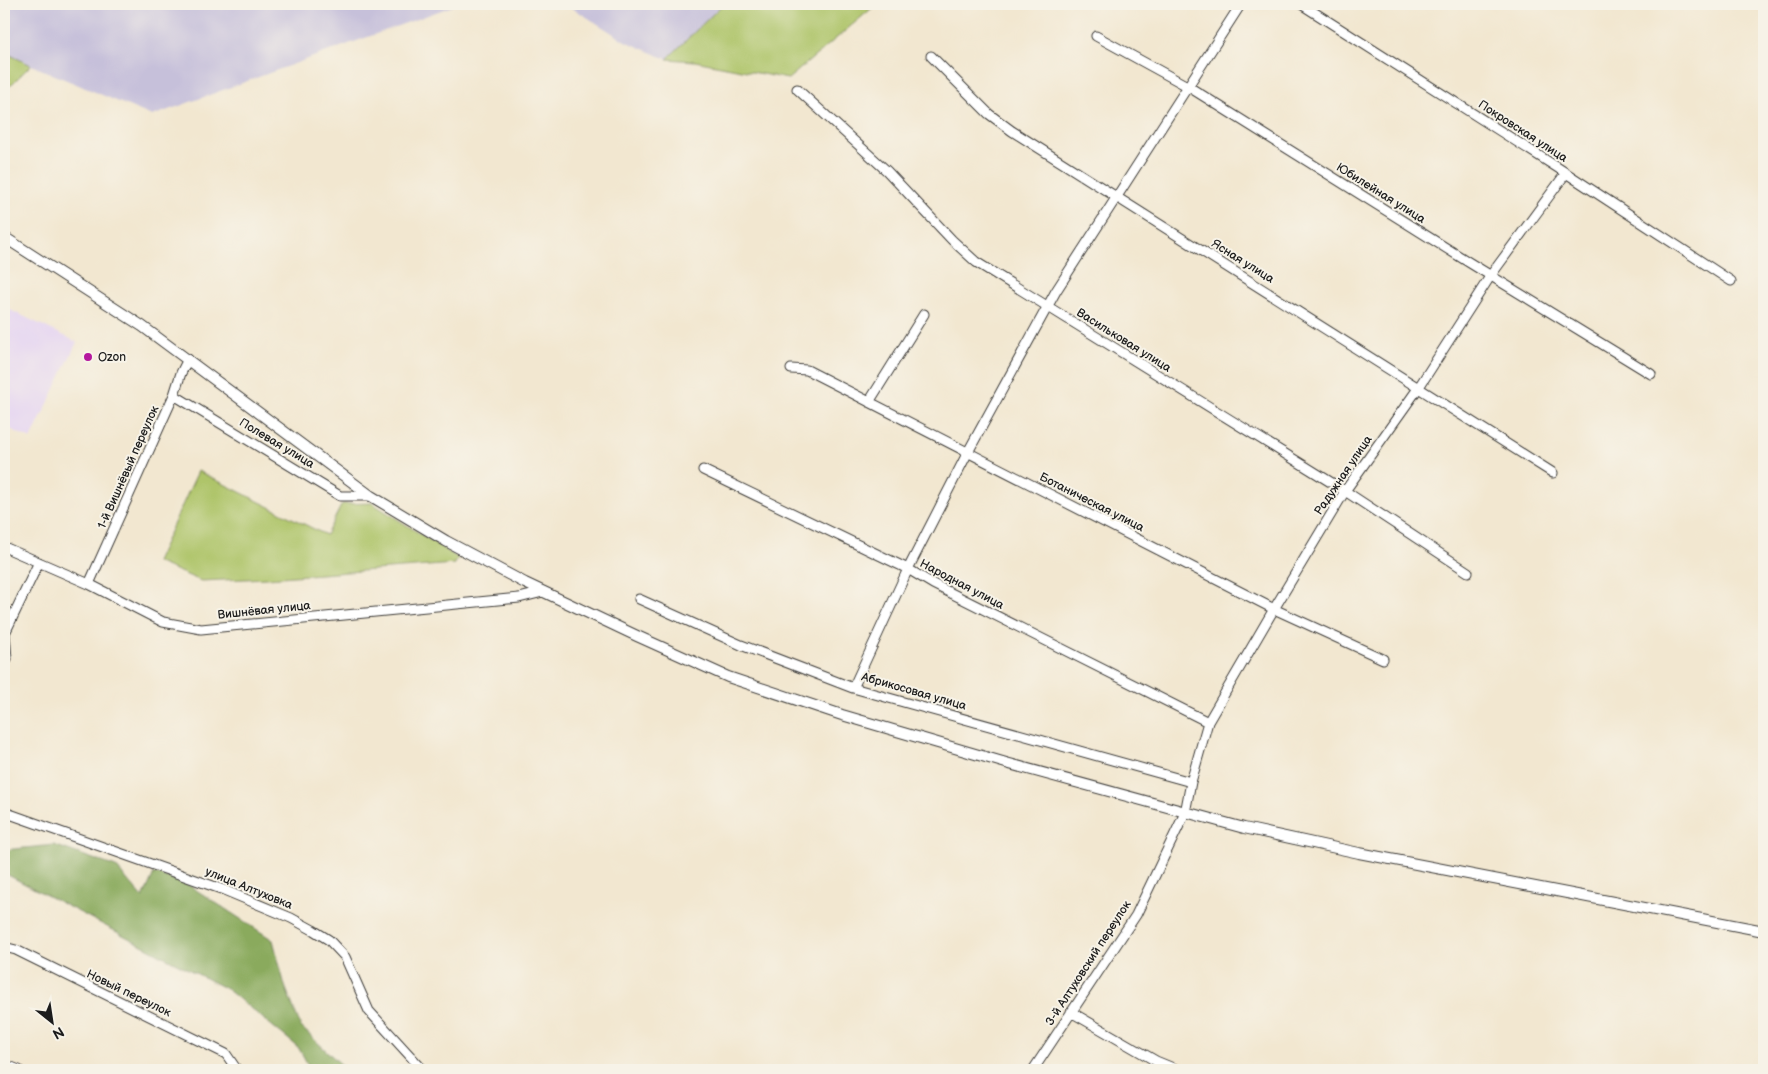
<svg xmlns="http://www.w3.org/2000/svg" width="1768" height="1074" viewBox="0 0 1768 1074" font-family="'Balsamiq Sans',sans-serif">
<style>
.built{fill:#e4d3f2}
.industrial{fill:#c6c0da}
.green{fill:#aec469;stroke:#657042}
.forest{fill:#8aaa5d;stroke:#53633c}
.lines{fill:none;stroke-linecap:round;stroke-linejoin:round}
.minor-casing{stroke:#3c3a37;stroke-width:11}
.tertiary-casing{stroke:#3c3a37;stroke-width:12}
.minor{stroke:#fff;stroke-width:9}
.tertiary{stroke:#fff;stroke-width:10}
.poi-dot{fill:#b5179e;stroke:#f7f3e8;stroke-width:2}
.labels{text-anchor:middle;stroke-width:4;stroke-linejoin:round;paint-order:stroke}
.street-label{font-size:12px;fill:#1c1c1c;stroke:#f7f3e8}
.poi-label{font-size:12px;fill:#1c1c1c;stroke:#f7f3e8;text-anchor:start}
</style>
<rect width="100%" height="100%" fill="#f7f3e8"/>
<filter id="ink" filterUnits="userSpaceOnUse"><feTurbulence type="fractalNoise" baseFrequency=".02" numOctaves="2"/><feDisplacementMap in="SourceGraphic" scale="10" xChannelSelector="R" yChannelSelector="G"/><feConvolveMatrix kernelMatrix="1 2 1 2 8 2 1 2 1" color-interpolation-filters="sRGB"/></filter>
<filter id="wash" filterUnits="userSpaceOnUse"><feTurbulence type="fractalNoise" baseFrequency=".0096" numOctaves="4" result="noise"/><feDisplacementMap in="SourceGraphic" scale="20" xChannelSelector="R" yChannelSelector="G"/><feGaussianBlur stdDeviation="1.12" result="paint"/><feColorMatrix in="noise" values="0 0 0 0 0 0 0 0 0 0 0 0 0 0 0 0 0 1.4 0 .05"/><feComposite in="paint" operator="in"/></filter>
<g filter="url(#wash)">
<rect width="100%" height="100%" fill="#f2e7d0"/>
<path class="built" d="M4,307L77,342L31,439L4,426Z"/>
<path class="industrial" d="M6,4H458L152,116L31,65L4,52V8Z
M566,4H723L667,59L625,41Z"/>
<path class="green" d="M723,4H877L788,79L695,61L667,59Z
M4,52L31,65L4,92Z
M198,471L326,535L342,504L372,503L458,558L455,564L267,578L201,581L156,562Z"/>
<path class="forest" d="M54,845L116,867L143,898L154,873L187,884L273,940L285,986L301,1027L347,1070H311L298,1047L228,990L4,873V850Z"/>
</g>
<g filter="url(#ink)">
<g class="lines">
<defs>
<path id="minor" d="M1301,4L1566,173L1731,281
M1096,36L1189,87L1470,263L1651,374
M931,56L989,114L1012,131L1553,473
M797,89L887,171L952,240L976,262L1345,491L1468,572
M791,369L807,370L1274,609L1383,659
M174,395L340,496H371
M869,402L924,314
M703,470L908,569L933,584L1208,722
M4,547L89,584L163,622L201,629L519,598L543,592
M89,584L174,395L181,373L188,359
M639,599L741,645L853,688L1191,782
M7,659L5,633L39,562
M853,688L908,569L968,452L1056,291L1241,4
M4,812L224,890L291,918L313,930L329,940L345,957L369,1011L423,1070
M4,947L16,950L226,1054L237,1070
M1071,1012L1156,1061L1178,1070
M4,1064L19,1070
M1033,1070L1136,915L1185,813L1191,782L1208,722L1274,609L1345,491L1419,387L1491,275L1566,173"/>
<path id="tertiary" d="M4,237L142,326L371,496L446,541L525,583L637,636L728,677L842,715L1006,763L1244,828L1359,853L1764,931"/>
</defs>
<use href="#minor" class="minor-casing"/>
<use href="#tertiary" class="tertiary-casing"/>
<use href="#minor" class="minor"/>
<use href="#tertiary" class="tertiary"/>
</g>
</g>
<circle class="poi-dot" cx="88" cy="357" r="5"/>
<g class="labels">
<g class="street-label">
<text transform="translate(1523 131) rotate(33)" y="4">Покровская улица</text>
<text transform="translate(1381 193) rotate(32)" y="4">Юбилейная улица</text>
<text transform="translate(1243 261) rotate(32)" y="4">Ясная улица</text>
<text transform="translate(1124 340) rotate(32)" y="4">Васильковая улица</text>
<text transform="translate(277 443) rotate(31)" y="4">Полевая улица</text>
<text transform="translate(128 467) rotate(-66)" y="4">1-й Вишнёвый переулок</text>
<text transform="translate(1343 475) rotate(-56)" y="4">Радужная улица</text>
<text transform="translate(1092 502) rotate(27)" y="4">Ботаническая улица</text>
<text transform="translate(962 584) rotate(28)" y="4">Народная улица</text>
<text transform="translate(264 610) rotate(-6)" y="4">Вишнёвая улица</text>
<text transform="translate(914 691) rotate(16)" y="4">Абрикосовая улица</text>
<text transform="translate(249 888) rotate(22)" y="4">улица Алтуховка</text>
<text transform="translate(1088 963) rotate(-57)" y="4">3-й Алтуховский переулок</text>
<text transform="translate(129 993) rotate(26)" y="4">Новый переулок</text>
</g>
<g class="poi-label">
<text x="98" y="361">Ozon</text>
</g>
</g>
<rect width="1768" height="1074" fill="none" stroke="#f7f3e8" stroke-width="20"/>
<g transform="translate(52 1022) rotate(150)" stroke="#f7f3e8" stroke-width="4" paint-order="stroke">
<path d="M0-4L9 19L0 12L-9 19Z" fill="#1c1c1c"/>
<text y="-8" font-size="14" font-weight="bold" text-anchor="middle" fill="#1c1c1c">N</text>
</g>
</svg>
